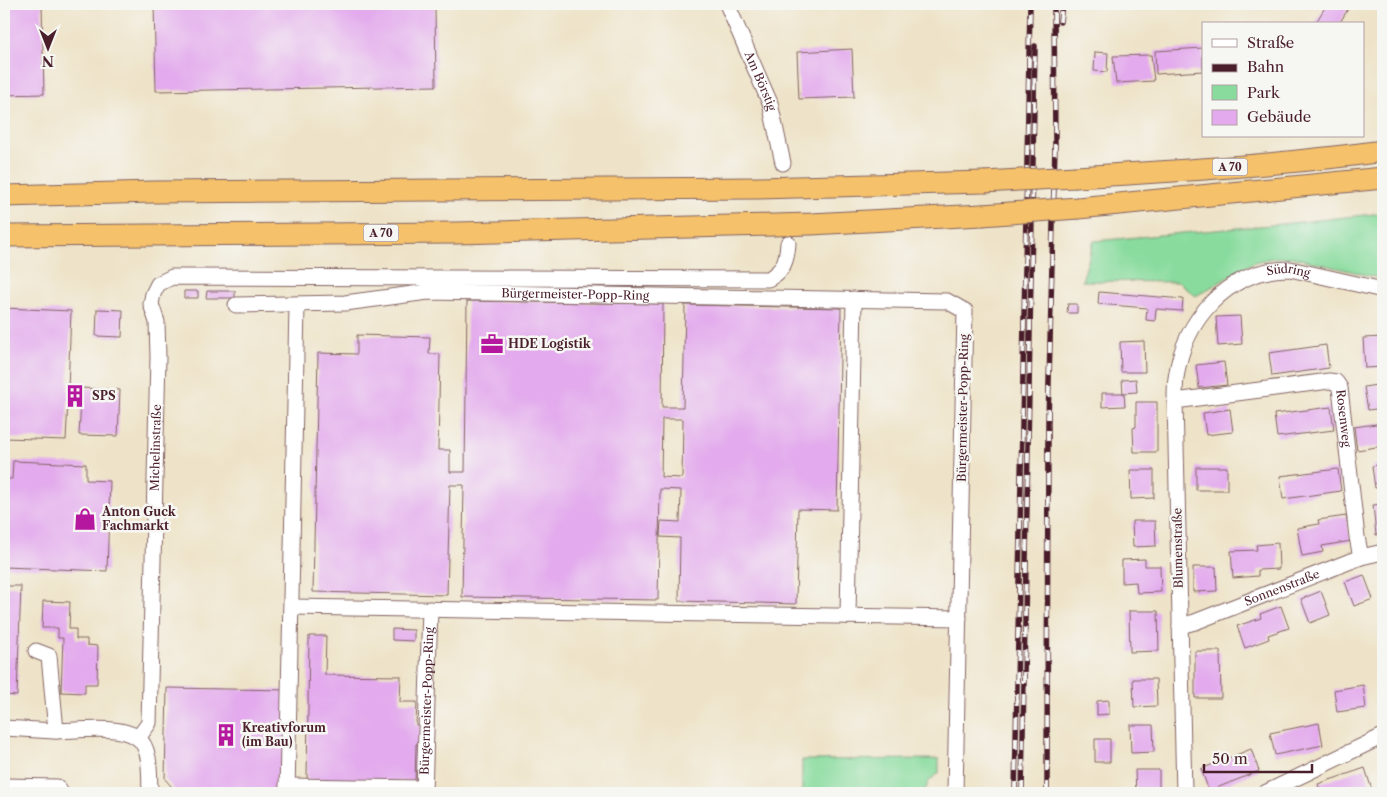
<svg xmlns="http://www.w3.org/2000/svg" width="1387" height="797" viewBox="0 0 1387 797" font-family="'Libre Caslon Text',serif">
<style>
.green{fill:#88db9d;stroke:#697d64}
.building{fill:#e3abed;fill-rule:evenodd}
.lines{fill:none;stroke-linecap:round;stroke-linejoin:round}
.minor-casing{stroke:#836462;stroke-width:17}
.highway-casing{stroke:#836462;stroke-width:23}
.minor{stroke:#fff;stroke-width:15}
.highway{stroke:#f5c16b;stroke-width:21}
.rail-casing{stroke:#4a1f2b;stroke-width:5.5}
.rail{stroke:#f6f6f2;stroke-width:4;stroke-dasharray:11;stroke-linecap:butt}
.highway-bridge-casing{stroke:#836462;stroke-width:23;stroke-linecap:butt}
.highway-bridge{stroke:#f5c16b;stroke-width:21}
.labels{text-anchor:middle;stroke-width:5;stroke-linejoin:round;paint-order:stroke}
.shield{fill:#f6f6f2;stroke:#7e6067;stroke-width:1}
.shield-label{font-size:11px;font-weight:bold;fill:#4a1f2b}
.street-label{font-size:12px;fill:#4a1f2b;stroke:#f6f6f2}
.poi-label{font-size:12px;font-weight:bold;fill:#4a1f2b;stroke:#f6f6f2;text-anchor:start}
</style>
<rect width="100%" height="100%" fill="#f6f6f2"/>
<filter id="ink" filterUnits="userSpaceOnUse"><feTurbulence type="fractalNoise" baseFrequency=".02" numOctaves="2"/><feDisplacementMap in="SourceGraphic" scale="10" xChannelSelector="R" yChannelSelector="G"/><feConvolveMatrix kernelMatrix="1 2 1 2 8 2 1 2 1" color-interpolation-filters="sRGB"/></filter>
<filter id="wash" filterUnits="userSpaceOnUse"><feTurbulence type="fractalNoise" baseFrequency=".0096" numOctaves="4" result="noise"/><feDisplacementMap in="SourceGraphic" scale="20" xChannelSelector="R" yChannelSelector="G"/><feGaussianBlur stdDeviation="1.12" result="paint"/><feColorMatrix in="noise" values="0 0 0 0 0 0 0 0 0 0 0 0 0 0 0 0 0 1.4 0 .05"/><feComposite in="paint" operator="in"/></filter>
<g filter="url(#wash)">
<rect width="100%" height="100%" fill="#eee3c8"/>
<path class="green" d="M1383,213V279L1292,257L1273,258L1254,262L1196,296L1178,282L1082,281L1094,241L1282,224Z
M939,759V773L929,781L924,793H802V760Z"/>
<g id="blocks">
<path class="building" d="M4,4H42L44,94L4,95Z
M154,4H435L436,86L156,91Z
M1327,4H1351L1339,24H1315Z
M1203,48V71L1156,74L1155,51Z
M852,49L854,97L799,99L797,52Z
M1095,52L1108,53L1107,72L1094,71Z
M1151,55L1154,81L1116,83L1113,56Z
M184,291H198V298H184Z
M207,291H235V298H206Z
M1099,292L1183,299L1182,311L1156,309L1155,321L1146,320L1147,308L1098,304Z
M467,301L663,304L662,407H683L685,305L841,308L837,510L798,509L796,604L679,601L680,538L660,537L661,521L680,522L681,490L660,489L658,600L462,597L464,485H450L447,595L313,592L318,353L357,354V335L430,337L429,354H440L438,450H450V472H465ZM662,419H683L682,478L661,477Z
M1068,304H1077V313H1067Z
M4,308L71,311L68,390L81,391V388L120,390L118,436L79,435L81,401H68L66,440L4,438Z
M97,309L123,310L122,337L96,336Z
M1240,316L1242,344L1218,346L1216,317Z
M1383,337V367L1365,368L1363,338Z
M1144,341L1145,372H1121L1120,342Z
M1326,345L1329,368L1272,376L1269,353Z
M1224,362L1227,385L1199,388L1196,365Z
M1136,379L1137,392L1123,393L1122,380Z
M1383,384V408L1368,410L1364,387Z
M1102,393H1124L1125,406L1102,407Z
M1136,402H1157V452H1134L1133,428L1136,427Z
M1331,407L1334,430L1277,437L1274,414Z
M1230,409L1233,432L1206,435L1203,413Z
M1383,423V446L1357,450L1354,427Z
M13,461L86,464V480L110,481L107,571L4,567V479H12Z
M1383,464V487L1375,488L1372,466Z
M1196,467H1227V490H1196Z
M1338,469L1341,491L1283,499L1280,476Z
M1130,470H1154V498L1131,499Z
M1383,504V534L1376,535L1373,505Z
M1346,516L1351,541L1322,546L1323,552L1302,556L1297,528L1319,524L1318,520Z
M1132,521H1155L1156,546L1133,547Z
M1278,543L1279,569L1258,570V576L1233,578L1231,551L1257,550L1256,545Z
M1145,559V566H1160L1161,592L1137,593L1136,582L1122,583V560Z
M1193,567H1216L1217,591L1193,592Z
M1364,575L1373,599L1354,606L1345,582Z
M4,586H21L17,696L4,695Z
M1321,591L1330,615L1310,623L1301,599Z
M43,601L70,602L69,629H76V639H87V645L98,646L97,684H85V693L61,692L63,638H58V628H42Z
M1281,606L1289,628L1268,635L1269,639L1245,648L1237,626L1261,618L1260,614Z
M1129,611H1158L1159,651L1130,652Z
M392,629L414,630V641L392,640Z
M309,636H326L325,675L401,676L400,702H417L416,725H421V744H416L415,782L307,780Z
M1195,651H1220L1221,698H1195Z
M1133,679H1156L1157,706L1134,707Z
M1363,685L1366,708L1337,712L1334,690Z
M167,688L287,690L284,793H177L165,779Z
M1109,700V714L1097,715V701Z
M1319,723L1323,745L1275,755L1270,733Z
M1130,725H1153L1154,752L1131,753Z
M1095,739H1110V762H1095Z
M1251,749L1259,771L1209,791L1201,769Z
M1365,768L1372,790L1362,793H1321L1318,784Z
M1135,770H1159V793H1136Z"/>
</g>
</g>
<g filter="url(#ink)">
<use href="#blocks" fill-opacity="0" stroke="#836462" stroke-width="1"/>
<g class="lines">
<defs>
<g id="minor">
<path id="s1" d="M727,4L770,103L783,163"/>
<path id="s2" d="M236,305L345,303L428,292L947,301L965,311L955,793"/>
<path id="s3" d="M1175,401L1329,381L1336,382L1340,388L1357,537L1361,557"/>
<path d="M292,607L959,618"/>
<path d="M848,616L854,299"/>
<path id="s4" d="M1180,626L1195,622L1361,557L1383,552"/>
<path d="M36,651L49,656L56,731"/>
<path d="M4,728C20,729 37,730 54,731C76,731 120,724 138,738C152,749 149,777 150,793"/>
<path id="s5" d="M138,738L149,723L158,357L157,322L151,304L153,294L158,284L172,277L768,279C784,271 787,259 788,243"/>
<path d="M4,786L57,787L61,793"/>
<path d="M287,786L424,788"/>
<path d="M287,793L297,305"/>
<path id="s6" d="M424,793L430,609"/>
<path id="s7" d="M1184,793L1175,401C1175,393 1175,385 1176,378C1184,319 1228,269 1290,269L1383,290"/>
<path d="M1265,793L1383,736"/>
</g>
<path id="highway" d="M1076,177C1179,171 1282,165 1383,151
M4,196L153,192L759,188L984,182
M1078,208L1383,178
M4,236L457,233L811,224L982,215"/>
</defs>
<use href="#minor" class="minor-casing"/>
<use href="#highway" class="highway-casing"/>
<use href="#minor" class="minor"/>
<use href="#highway" class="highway"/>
<defs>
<path id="rail" d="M1060,22L1062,4
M1015,793L1030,4
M1022,793L1035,46
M1047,793L1048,422L1055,145L1054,4"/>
</defs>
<use href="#rail" class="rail-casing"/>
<use href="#rail" class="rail"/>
<defs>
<path id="highway-bridge" d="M984,182L1076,177
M982,215L1078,208"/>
</defs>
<use href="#highway-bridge" class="highway-bridge-casing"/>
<use href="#highway-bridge" class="highway-bridge"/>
</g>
</g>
<defs>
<symbol id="office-bare" viewBox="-9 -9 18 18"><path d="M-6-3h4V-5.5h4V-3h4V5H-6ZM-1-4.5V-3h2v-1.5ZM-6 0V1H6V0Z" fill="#b5179e" stroke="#f6f6f2" stroke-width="2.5" paint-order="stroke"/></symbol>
<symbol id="building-bare" viewBox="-9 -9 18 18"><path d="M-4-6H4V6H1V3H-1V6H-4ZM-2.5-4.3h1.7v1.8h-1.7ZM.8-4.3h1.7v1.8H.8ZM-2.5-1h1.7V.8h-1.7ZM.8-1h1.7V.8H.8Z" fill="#b5179e" stroke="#f6f6f2" stroke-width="2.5" paint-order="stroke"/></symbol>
<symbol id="shop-bare" viewBox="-9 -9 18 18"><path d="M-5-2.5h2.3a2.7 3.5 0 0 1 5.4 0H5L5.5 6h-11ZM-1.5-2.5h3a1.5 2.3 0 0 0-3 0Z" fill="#b5179e" stroke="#f6f6f2" stroke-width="2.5" paint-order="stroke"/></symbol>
</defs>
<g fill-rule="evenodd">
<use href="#office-bare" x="476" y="328" width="32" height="32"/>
<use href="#building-bare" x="59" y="380" width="32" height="32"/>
<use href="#shop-bare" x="69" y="503" width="32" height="32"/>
<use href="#building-bare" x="210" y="719" width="32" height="32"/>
</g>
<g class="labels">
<g class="shield">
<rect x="1212.5" y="158.5" width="35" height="17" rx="4"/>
<rect x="363.5" y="224.5" width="35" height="17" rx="4"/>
</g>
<g class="shield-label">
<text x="1230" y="171">A 70</text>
<text x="381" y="237">A 70</text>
</g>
<g class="street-label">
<text dy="4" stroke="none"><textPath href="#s1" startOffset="84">Am Börstig</textPath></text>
<text dy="4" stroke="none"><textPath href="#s7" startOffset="586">Südring</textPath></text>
<text dy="4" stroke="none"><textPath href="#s2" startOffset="340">Bürgermeister-Popp-Ring</textPath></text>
<text transform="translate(963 408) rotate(-89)" y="4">Bürgermeister-Popp-Ring</text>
<text dy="4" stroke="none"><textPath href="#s3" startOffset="200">Rosenweg</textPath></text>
<text dy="4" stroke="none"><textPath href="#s5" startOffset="294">Michelinstraße</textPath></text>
<text transform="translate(1178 548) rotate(-91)" y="4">Blumenstraße</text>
<text dy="4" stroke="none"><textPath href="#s4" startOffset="109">Sonnenstraße</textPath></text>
<text dy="4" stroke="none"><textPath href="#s6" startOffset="92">Bürgermeister-Popp-Ring</textPath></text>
</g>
<g class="poi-label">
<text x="508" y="348">HDE Logistik</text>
<text x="92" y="400">SPS</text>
<text x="102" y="516">Anton Guck<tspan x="102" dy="14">Fachmarkt</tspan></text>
<text x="242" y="732">Kreativforum<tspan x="242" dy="14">(im Bau)</tspan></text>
</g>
</g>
<rect width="1387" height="797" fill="none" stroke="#f6f6f2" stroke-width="20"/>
<rect x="1202" y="22" width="162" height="115" fill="#f6f6f2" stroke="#b1a0a2"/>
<rect x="1212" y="39" width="25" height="8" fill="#ffffff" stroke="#b1a0a2"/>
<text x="1247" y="48" font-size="15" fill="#4a1f2b">Straße</text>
<rect x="1212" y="64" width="25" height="8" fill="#4a1f2b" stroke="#b1a0a2"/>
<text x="1247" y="72" font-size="15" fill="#4a1f2b">Bahn</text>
<rect x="1212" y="85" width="25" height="15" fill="#88db9d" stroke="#b1a0a2"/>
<text x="1247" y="98" font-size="15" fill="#4a1f2b">Park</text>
<rect x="1212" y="110" width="25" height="15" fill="#e3abed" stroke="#b1a0a2"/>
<text x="1247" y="122" font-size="15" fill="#4a1f2b">Gebäude</text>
<g transform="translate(48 48) rotate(180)" stroke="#f6f6f2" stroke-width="4" paint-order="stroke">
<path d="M0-4L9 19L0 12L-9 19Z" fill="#4a1f2b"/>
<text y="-8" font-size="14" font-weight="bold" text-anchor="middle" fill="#4a1f2b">N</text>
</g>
<path d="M1204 764v8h108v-8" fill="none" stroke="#4a1f2b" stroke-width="2.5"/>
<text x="1212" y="764" font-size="15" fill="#4a1f2b" stroke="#f6f6f2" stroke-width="4" paint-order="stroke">50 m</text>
</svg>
